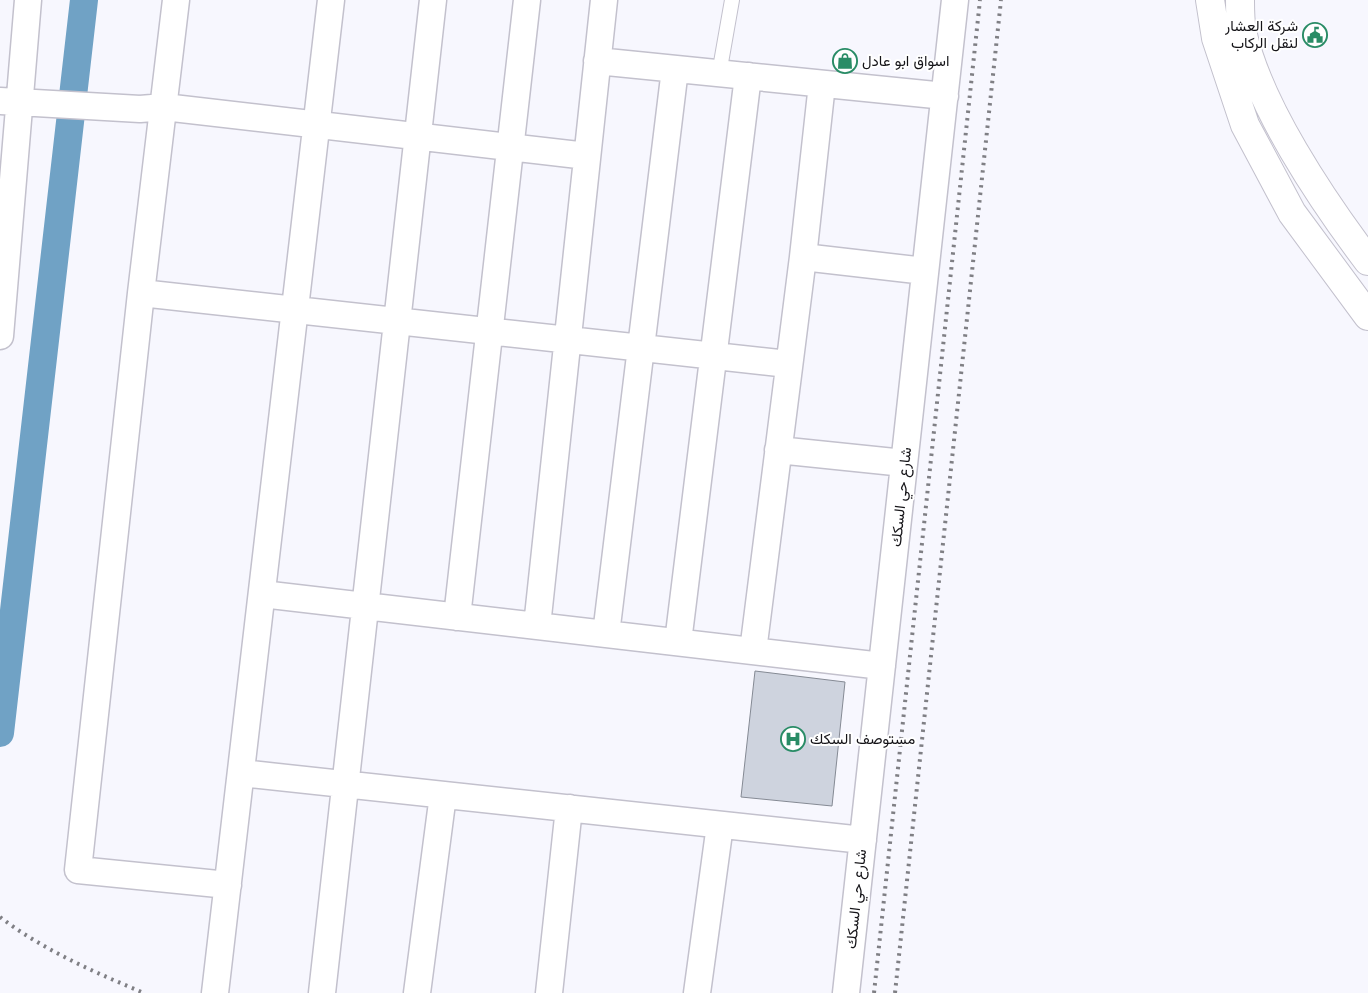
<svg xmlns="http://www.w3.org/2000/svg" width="1368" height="993" viewBox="0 0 1368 993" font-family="Inter,Vazirmatn,sans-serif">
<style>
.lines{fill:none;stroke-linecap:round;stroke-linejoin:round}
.canal{stroke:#70a2c5;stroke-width:28}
.building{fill:#ced3de;stroke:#858a94}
.lane-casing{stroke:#c3c1cd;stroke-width:16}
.street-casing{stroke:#c3c1cd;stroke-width:29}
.primary-casing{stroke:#c3c1cd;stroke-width:30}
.lane{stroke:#fff;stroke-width:14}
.street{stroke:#fff;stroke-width:26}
.primary{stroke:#fff;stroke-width:28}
.rail{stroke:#7f7f84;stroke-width:4;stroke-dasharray:2.5 5;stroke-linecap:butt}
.labels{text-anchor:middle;stroke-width:4;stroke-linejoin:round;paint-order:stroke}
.poi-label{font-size:15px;fill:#151418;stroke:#fff;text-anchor:start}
.street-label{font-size:15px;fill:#151418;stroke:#fff}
</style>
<rect width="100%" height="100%" fill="#f7f7fe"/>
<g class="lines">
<path class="canal" d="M0,733L84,0"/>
</g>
<path class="building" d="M755,671L845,682L832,806L741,797Z"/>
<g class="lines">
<defs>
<path id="lane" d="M719,74L732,0"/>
<path id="street" d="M176,0L141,293L78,870L228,885
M597,61L945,96
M0,101L140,109L164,107L587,156
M803,257L925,271
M141,293L788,364
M0,336L28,0
M778,450L904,463
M262,594L882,666
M457,617L527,0
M537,626L604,0
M606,634L675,69
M678,642L748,76
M753,651L803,257L822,84
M241,773L863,840
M215,993L331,0
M322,993L433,0
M417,993L443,795
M549,993L569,808
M697,993L720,825
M846,993L955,0"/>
<path id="primary" d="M1210,0L1216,38L1245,125L1292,213L1368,316
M1240,0C1240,10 1240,21 1242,31C1258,105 1322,200 1368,261"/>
</defs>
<use href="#lane" class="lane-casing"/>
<use href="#street" class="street-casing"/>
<use href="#primary" class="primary-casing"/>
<use href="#lane" class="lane"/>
<use href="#street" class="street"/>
<use href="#primary" class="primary"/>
<path class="rail" d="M0,917C43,950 94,972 144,993
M874,993L980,0
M895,993L1001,0"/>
</g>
<defs>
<symbol id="civic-ring" viewBox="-11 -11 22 22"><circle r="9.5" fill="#fff" stroke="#298c66" stroke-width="1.5"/><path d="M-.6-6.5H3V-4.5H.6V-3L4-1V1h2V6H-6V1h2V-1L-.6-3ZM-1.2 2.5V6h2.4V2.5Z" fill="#298c66"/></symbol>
<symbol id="shop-ring" viewBox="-11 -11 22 22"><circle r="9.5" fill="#fff" stroke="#298c66" stroke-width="1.5"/><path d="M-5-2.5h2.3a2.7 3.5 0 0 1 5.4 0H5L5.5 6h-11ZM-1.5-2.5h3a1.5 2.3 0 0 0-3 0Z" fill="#298c66"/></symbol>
<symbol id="hospital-ring" viewBox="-11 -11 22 22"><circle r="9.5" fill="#fff" stroke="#298c66" stroke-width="1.5"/><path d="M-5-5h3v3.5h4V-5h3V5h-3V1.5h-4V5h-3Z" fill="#298c66"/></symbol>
</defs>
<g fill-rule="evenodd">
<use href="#civic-ring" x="1301" y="21" width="28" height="28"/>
<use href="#shop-ring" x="831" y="47" width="28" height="28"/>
<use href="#hospital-ring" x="779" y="725" width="28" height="28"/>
</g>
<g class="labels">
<g class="poi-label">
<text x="1298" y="31" text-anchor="end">شركة العشار<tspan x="1298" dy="17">لنقل الركاب</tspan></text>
<text x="862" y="66">اسواق ابو عادل</text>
<text x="810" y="744">مستوصف السكك</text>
</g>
<g class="street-label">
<text transform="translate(901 497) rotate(-84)" y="5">شارع حي السكك</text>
<text transform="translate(856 899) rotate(-84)" y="5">شارع حي السكك</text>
</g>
</g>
</svg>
